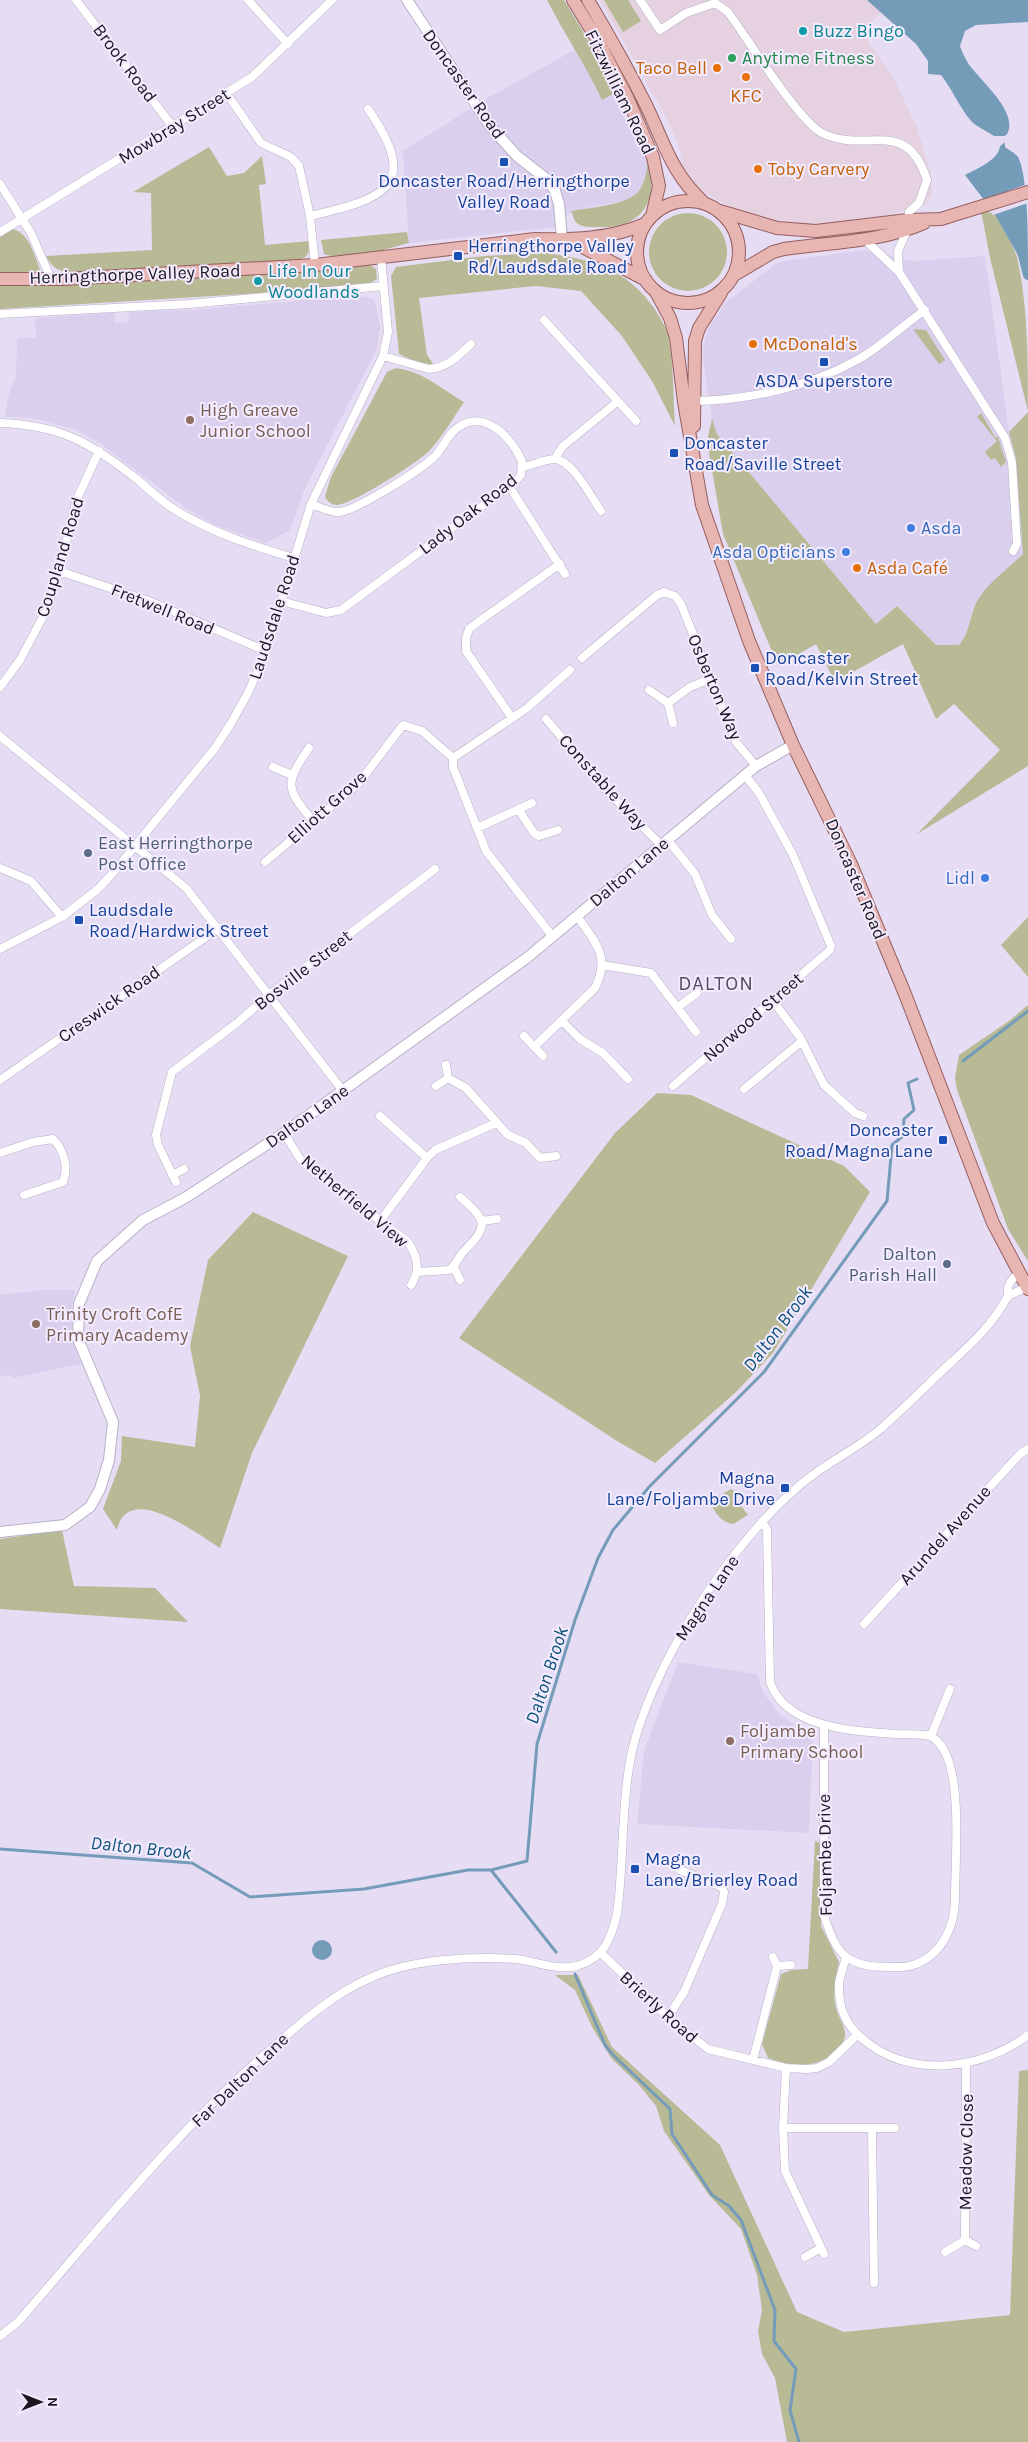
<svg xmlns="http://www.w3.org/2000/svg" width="1028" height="2442" viewBox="0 0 1028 2442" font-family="Karla,sans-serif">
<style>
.built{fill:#dbcfee}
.industrial{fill:#e5d1e0}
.green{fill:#b7ba95}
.water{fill:#749bb8}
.pier{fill:#e6ddf5}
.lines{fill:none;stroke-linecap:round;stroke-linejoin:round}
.stream{stroke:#749bb8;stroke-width:3}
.canal{stroke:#749bb8;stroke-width:10}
.minor-casing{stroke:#b8b0c6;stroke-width:9}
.tertiary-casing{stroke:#b8b0c6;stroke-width:12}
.primary-casing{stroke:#965e5e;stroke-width:14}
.minor{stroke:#fff;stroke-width:8}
.tertiary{stroke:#fff;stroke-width:10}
.primary{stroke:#e7b5b2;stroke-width:12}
.culture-dot{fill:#0f9aa8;stroke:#f3ebfe;stroke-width:2}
.leisure-dot{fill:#2e9e5b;stroke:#f3ebfe;stroke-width:2}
.food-dot{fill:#e8710a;stroke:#f3ebfe;stroke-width:2}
.transit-dot{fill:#1a4fb4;stroke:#f3ebfe;stroke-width:2}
.education-dot{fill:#8d6e63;stroke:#f3ebfe;stroke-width:2}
.shop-dot{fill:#3f7fe0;stroke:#f3ebfe;stroke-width:2}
.service-dot{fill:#5c6f8a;stroke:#f3ebfe;stroke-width:2}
.labels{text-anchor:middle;stroke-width:4;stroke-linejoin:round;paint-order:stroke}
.culture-label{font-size:18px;fill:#0d838f;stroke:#f3ebfe;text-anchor:start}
.leisure-label{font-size:18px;fill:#27864d;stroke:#f3ebfe;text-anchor:start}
.street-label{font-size:18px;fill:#1c1821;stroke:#f3ebfe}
.food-label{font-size:18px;fill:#c56008;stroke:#f3ebfe;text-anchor:start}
.transit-label{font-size:18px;fill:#164399;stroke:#f3ebfe;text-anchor:start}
.education-label{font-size:18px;fill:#785e54;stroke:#f3ebfe;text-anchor:start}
.shop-label{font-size:18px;fill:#366cbe;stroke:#f3ebfe;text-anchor:end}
.service-label{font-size:18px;fill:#4e5e75;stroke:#f3ebfe;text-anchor:start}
.water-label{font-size:19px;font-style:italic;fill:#0e5179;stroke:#f3ebfe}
.quarter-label{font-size:20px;letter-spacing:1px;fill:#544c60;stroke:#f3ebfe}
</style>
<rect width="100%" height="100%" fill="#e6ddf5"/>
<path class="built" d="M574,50L589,71L602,100L613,94L648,163L645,180L638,193L626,200L571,211L557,227L409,243L403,151L484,100Z
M863,250L914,261L985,256L1009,432L1016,458L1023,554L980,596L972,609L967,636L960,645H936L897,606L876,624L717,434L712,419L702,354L707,331L725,303L778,262Z
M360,295L374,300L376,306L380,327L377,349L306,486L290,530L266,543L215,525L187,509L101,444L77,430L31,418L5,417L8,396L16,377L17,339L36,337L35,318L114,313L115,323L128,322L129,312L204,309Z
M40,1290H75L72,1306L73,1342L81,1364L12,1378L11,1375L0,1376V1295Z
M678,1662L757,1674L763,1692L780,1715L796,1725L813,1732L809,1833L637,1824L644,1751Z"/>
<path class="industrial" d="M600,0H867L882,12L861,31L894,79L916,125L931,174L932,193L925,206L882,216L814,225L785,223L760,218L732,207L701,191L679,164L682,155L670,124Z"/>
<path class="green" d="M547,0H564L605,68L613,94L602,100C586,65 564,34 547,0Z
M604,0H628L641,21L623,32Z
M209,147L227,176L244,173L262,156L266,184L259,185L265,245L309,241C312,265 294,259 276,261L67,272C55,270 52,266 46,256L152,250L151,193L133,192Z
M648,163C659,200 642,228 601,227C594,227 584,228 578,224C574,221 573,216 571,211C588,208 627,205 638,192C645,184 646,173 648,163Z
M981,211L994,213C1002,227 1012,242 1017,257C1028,306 1028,361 1028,411L990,258Z
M649 252a39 39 0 1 1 78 0a39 39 0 1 1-78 0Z
M12,229C30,232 35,258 41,272L0,273V237Z
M407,232L409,243C384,249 349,263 324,254L321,240Z
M545,253C590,259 626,268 654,308C659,316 665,325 668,335C674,365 673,396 675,426L652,381L622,336L581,291L536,286L419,298L427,355L434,365L414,361L399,354L391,276L396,267L484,256Z
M368,264L376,269L377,279L367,285L246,294L0,309V285L129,282Z
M913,329L926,330L945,360L939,364Z
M396,368C424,372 440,388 464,402C453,418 442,438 428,452C417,463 350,506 336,505C330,504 327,501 325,496L331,477L387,372Z
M1028,412V766L917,834L1000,750L954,704L936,719L903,644L835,682L816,644L778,666L723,534L707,441L712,419L717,434L876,624L897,606L936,645H959C971,632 969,613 979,598C989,582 1009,568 1023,554L1016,458L1009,432Z
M981,413L995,437H998L1006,462L1001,467L995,458L991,460L985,452L997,441L977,417Z
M1028,917V977L1001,945Z
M1028,1005V1261L1008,1229L957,1090L955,1078L959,1055L1009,1021Z
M657,1093L691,1095L844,1166L870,1192L773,1353L735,1393L655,1463L617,1441L459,1338L615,1133Z
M253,1212L348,1256L252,1453L220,1548C197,1534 128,1480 117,1530L103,1509L121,1461L122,1436L195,1447L200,1396L190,1346L208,1260Z
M731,1489L739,1493L737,1500L748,1515L733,1524C720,1522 715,1513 710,1501Z
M62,1530L74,1586L155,1588L188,1622L0,1609V1539Z
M815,1841L820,1843L821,1926L839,1962C836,1979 832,1991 836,2008C838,2017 845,2025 845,2034C845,2042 840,2048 834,2053C813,2069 792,2067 768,2058L762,2044L781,1974L791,1970L808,1969Z
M555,1975H578L612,2047L720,2145L797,2312L844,2332L1010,2315L1019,2071L1028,2070V2442H787L775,2378L762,2354L758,2331L762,2310L757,2275L741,2229L709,2195L664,2131L656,2106L639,2085L611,2058L592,2027L575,1990Z"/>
<path class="water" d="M867,0H1028V22L976,25L965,31L960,46C962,52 965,58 968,63C980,81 1023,115 1005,137V147C1009,150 1015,153 1018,157C1028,175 1028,239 1028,263L1023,264L994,213L965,175C976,169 1014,154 994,136C987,131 977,127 971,121C960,108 952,89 941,75L928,74V61L916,44Z
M312 1950a10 10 0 1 1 20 0a10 10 0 1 1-20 0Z"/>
<path class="pier" d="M1011,133L1007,141L996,149L992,136H1004Z
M1027,184L1028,203L993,215L981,201Z"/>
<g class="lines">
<path class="stream" d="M963,1061L1028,1011
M0,1849L192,1863L250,1897L364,1889L468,1870H491L527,1861L537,1744L575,1620L598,1558L613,1530L650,1486L764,1372L887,1201L892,1145L903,1136L904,1119L914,1110L908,1083L917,1079
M491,1870L556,1952
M575,1974L605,2045L613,2055L670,2109L672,2134L712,2195L729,2206L741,2220L775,2310L774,2341L796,2369L790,2410L799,2442"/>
<path class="canal" d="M1022,251L1028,275"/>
<defs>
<path id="minor" d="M76,0L173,127
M248,0L288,44
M640,0L660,30L686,13L715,3L728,12C747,38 798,120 822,133C866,155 906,115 927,180L919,203L909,212L908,220
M227,94L261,143L291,157L299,166L310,216L315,265
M0,184L31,233L51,279
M310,216C382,199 423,188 368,109
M0,232L252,77L332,0
M865,240L899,272L898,251L907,230
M899,272L1005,438L1012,462L1017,544L1013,551
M0,314L189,304L383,286
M544,320L636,421
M383,356L429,369C447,368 458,356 471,344
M694,401C748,400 809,387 857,360C881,347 902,326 925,310
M0,423C61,425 91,443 138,480C150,491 163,503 177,511C213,533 253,546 294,558
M555,459L562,447L617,402
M523,467C533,465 543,460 554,459C572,459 591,497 601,511
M509,486L565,574
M59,571L149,601L266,651
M281,601L326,613L341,610L516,481L521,475L522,461C512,439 487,410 460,426C449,432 444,446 436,455C423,469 358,509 340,512C330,513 320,507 311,504
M582,658L657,595L664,592L675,596L681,604L736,742L756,766
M0,687L20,660L46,611L59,571L77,499L99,451
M649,690L668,703L673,723
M668,703L690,687L710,679
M512,718L466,651V638L469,629L485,617L560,564
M546,719L609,793L660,844
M0,736L186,888L343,1091
M309,748C284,784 286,789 313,821
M453,758V767L486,851L553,937
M453,758L527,708L570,670
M273,767L292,775
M518,809L534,833L539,836L558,830
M477,828L532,803
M667,839L695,874L712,915L731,939
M265,862L358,784L403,725L422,731L453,758
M0,868L31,881L62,917
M0,949L62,917L98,889L112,874L215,748L230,725L248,693L266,651L311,504L383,356L388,332L381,258
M602,965L651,973L696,1032
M773,1001L800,1037L824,1085L855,1113L863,1116
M678,1007L697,993
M562,1021L580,1039L603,1053L628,1079
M524,1036L543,1056
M534,1047L595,988C611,956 595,942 577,916
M448,1078L466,1088L508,1135L526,1143L540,1158L556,1156
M0,1080L219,928
M436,1086L448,1078L446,1065
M673,1086L830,950L831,946L793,855L759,793L745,775
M744,1089L802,1041
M380,1116L427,1158
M284,1133L300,1159L311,1169L407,1241C417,1254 421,1270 411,1285
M0,1153L33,1142L53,1139C64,1150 69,1168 63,1182L24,1195
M172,1175L184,1169
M176,1182L158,1145L156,1135L172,1072L237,1023L269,995L435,869
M381,1220L427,1158L435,1150L496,1123
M481,1221L497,1219
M454,1267L460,1280
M417,1272L450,1270C456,1264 459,1256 465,1250C490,1225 486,1220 460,1197
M1008,1296L1027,1287
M762,1521L767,1530L770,1682C786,1729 855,1731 896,1734C906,1735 920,1733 930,1736C936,1738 942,1746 945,1752C962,1787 955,1859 955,1899C955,1927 941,1956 913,1965C905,1968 895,1967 887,1967C846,1967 835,1953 824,1915V1725
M864,1624L1020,1454L1028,1449
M931,1736L950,1689
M601,1953L668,2017L708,2049L786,2068L807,2069L817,2068L829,2062L857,2035
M773,1957L777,1966L791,1965
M846,1957C844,1966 840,1975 839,1983C838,2007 845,2025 864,2040C911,2079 982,2070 1028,2035
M668,2017L684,1992L722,1904L724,1892L722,1887L680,1870
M753,2060L777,1966
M786,2068L783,2128L785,2171L824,2254
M783,2128H895
M872,2129L874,2283
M965,2240L966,2063
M945,2252L965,2240L976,2246
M805,2257L821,2248
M0,2336L18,2322C100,2228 178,2129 272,2048C302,2022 333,1994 370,1978C411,1959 471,1956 516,1959C535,1961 557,1971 577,1966C604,1958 611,1939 617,1914C624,1863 621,1811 630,1761C647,1669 738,1529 814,1474C835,1459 858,1447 878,1431C901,1411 923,1389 945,1368C971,1344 991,1327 1008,1296C1006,1285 1011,1280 1018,1274"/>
<path id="tertiary" d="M407,0L490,126L517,156L549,181L555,191L559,204L562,239
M0,1532L65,1525L90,1507L100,1489L109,1460L113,1422L78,1339L79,1304L97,1261L143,1220L185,1198L284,1133L528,957L756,766L793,745"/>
<path id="primary" d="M573,0L597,39L627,97L653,157L659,186L652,216
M588,0C608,34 628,69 646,105C664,142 671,173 704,203
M637 252a51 51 0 1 1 102 0a51 51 0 1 1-102 0Z
M720,211L777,228L816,231L908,220L941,219L1028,192
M569,240L646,280
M734,275L773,252L784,249C833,242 877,243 924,223
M0,279H63L315,265L535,239C573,240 610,239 645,224
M656,292L670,318L676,338L684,402L702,505L749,641L793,745L851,864L905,994L993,1223L1028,1289
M694,426L695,341L699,328L721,293"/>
</defs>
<use href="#minor" class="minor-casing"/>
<use href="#tertiary" class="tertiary-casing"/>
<use href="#primary" class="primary-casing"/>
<use href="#minor" class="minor"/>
<use href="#tertiary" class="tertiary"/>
<use href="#primary" class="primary"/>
</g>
<g class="culture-dot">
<circle cx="803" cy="31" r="5"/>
<circle cx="258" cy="281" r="5"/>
</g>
<circle class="leisure-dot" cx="732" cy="58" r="5"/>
<g class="food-dot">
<circle cx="717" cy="68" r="5"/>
<circle cx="746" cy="77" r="5"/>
<circle cx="758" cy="169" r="5"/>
<circle cx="753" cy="344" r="5"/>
<circle cx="857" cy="568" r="5"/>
</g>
<g class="transit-dot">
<rect x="499" y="157" width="10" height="10" rx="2.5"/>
<rect x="453" y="251" width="10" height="10" rx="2.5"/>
<rect x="819" y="357" width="10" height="10" rx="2.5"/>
<rect x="669" y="448" width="10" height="10" rx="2.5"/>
<rect x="750" y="663" width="10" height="10" rx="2.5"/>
<rect x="74" y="915" width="10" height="10" rx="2.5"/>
<rect x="938" y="1135" width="10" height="10" rx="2.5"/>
<rect x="780" y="1483" width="10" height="10" rx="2.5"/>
<rect x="630" y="1864" width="10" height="10" rx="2.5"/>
</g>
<g class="education-dot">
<circle cx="190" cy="420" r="5"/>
<circle cx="36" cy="1324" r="5"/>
<circle cx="730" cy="1741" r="5"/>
</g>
<g class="shop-dot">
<circle cx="911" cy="528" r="5"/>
<circle cx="846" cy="552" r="5"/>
<circle cx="985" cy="878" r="5"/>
</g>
<g class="service-dot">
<circle cx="88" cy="853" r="5"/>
<circle cx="947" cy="1264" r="5"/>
</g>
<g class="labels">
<g class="culture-label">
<text x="813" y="37">Buzz Bingo</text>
<text x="268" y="277">Life In Our<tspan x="268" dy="21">Woodlands</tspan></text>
</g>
<g class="leisure-label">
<text x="742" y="64">Anytime Fitness</text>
</g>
<g class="street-label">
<text transform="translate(125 63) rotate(53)" y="6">Brook Road</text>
<text transform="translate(464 84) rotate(55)" y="6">Doncaster Road</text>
<text transform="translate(620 92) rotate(64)" y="6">Fitzwilliam Road</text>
<text transform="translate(174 126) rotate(-32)" y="6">Mowbray Street</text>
<text transform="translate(135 274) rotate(-2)" y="6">Herringthorpe Valley Road</text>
<text transform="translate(468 514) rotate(-38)" y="6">Lady Oak Road</text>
<text transform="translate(60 557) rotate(-73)" y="6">Coupland Road</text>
<text transform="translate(163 609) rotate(22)" y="6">Fretwell Road</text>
<text transform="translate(274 617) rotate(-72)" y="6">Laudsdale Road</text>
<text transform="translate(715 687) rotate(67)" y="6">Osberton Way</text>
<text transform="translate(603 782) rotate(48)" y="6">Constable Way</text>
<text transform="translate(327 807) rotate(-42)" y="6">Elliott Grove</text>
<text transform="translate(629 872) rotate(-40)" y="6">Dalton Lane</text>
<text transform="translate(856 879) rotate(67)" y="6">Doncaster Road</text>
<text transform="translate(303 970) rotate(-38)" y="6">Bosville Street</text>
<text transform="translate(109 1004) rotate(-35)" y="6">Creswick Road</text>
<text transform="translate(753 1017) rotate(-41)" y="6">Norwood Street</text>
<text transform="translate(307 1116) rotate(-35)" y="6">Dalton Lane</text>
<text transform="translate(355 1201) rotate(40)" y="6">Netherfield View</text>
<text transform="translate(945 1535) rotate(-48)" y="6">Arundel Avenue</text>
<text transform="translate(707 1598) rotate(-56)" y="6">Magna Lane</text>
<text transform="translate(825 1855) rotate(-91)" y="6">Foljambe Drive</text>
<text transform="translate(659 2007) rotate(42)" y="6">Brierly Road</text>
<text transform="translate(240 2080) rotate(-44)" y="6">Far Dalton Lane</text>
<text transform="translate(966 2152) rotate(-89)" y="6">Meadow Close</text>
</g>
<g class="food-label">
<text x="707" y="74" text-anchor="end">Taco Bell</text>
<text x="746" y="102" text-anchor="middle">KFC</text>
<text x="768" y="175">Toby Carvery</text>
<text x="763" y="350">McDonald's</text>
<text x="867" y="574">Asda Café</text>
</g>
<g class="transit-label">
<text x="504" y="187" text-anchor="middle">Doncaster Road/Herringthorpe<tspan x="504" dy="21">Valley Road</tspan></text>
<text x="468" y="252">Herringthorpe Valley<tspan x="468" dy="21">Rd/Laudsdale Road</tspan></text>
<text x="824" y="387" text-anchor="middle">ASDA Superstore</text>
<text x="684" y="449">Doncaster<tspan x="684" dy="21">Road/Saville Street</tspan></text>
<text x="765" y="664">Doncaster<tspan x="765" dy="21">Road/Kelvin Street</tspan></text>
<text x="89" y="916">Laudsdale<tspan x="89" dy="21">Road/Hardwick Street</tspan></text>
<text x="933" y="1136" text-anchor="end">Doncaster<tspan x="933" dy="21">Road/Magna Lane</tspan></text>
<text x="775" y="1484" text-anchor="end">Magna<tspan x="775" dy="21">Lane/Foljambe Drive</tspan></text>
<text x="645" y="1865">Magna<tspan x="645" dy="21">Lane/Brierley Road</tspan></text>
</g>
<g class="education-label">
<text x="200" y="416">High Greave<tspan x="200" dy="21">Junior School</tspan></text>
<text x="46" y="1320">Trinity Croft CofE<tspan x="46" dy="21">Primary Academy</tspan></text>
<text x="740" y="1737">Foljambe<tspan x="740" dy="21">Primary School</tspan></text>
</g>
<g class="shop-label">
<text x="921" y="534" text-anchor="start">Asda</text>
<text x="836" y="558">Asda Opticians</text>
<text x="975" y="884">Lidl</text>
</g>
<g class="service-label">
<text x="98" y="849">East Herringthorpe<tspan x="98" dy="21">Post Office</tspan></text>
<text x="937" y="1260" text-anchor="end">Dalton<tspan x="937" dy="21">Parish Hall</tspan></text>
</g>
<g class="water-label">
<text transform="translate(777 1328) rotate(-53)" y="7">Dalton Brook</text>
<text transform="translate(546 1675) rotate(-72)" y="7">Dalton Brook</text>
<text transform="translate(141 1847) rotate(6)" y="7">Dalton Brook</text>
</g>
<g class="quarter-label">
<text x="716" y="990">DALTON</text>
</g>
</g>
<g transform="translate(40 2402) rotate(90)" stroke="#f3ebfe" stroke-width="4" paint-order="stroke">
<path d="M0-4L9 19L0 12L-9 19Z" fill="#1c1821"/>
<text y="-8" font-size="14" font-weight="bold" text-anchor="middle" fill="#1c1821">N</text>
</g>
</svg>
